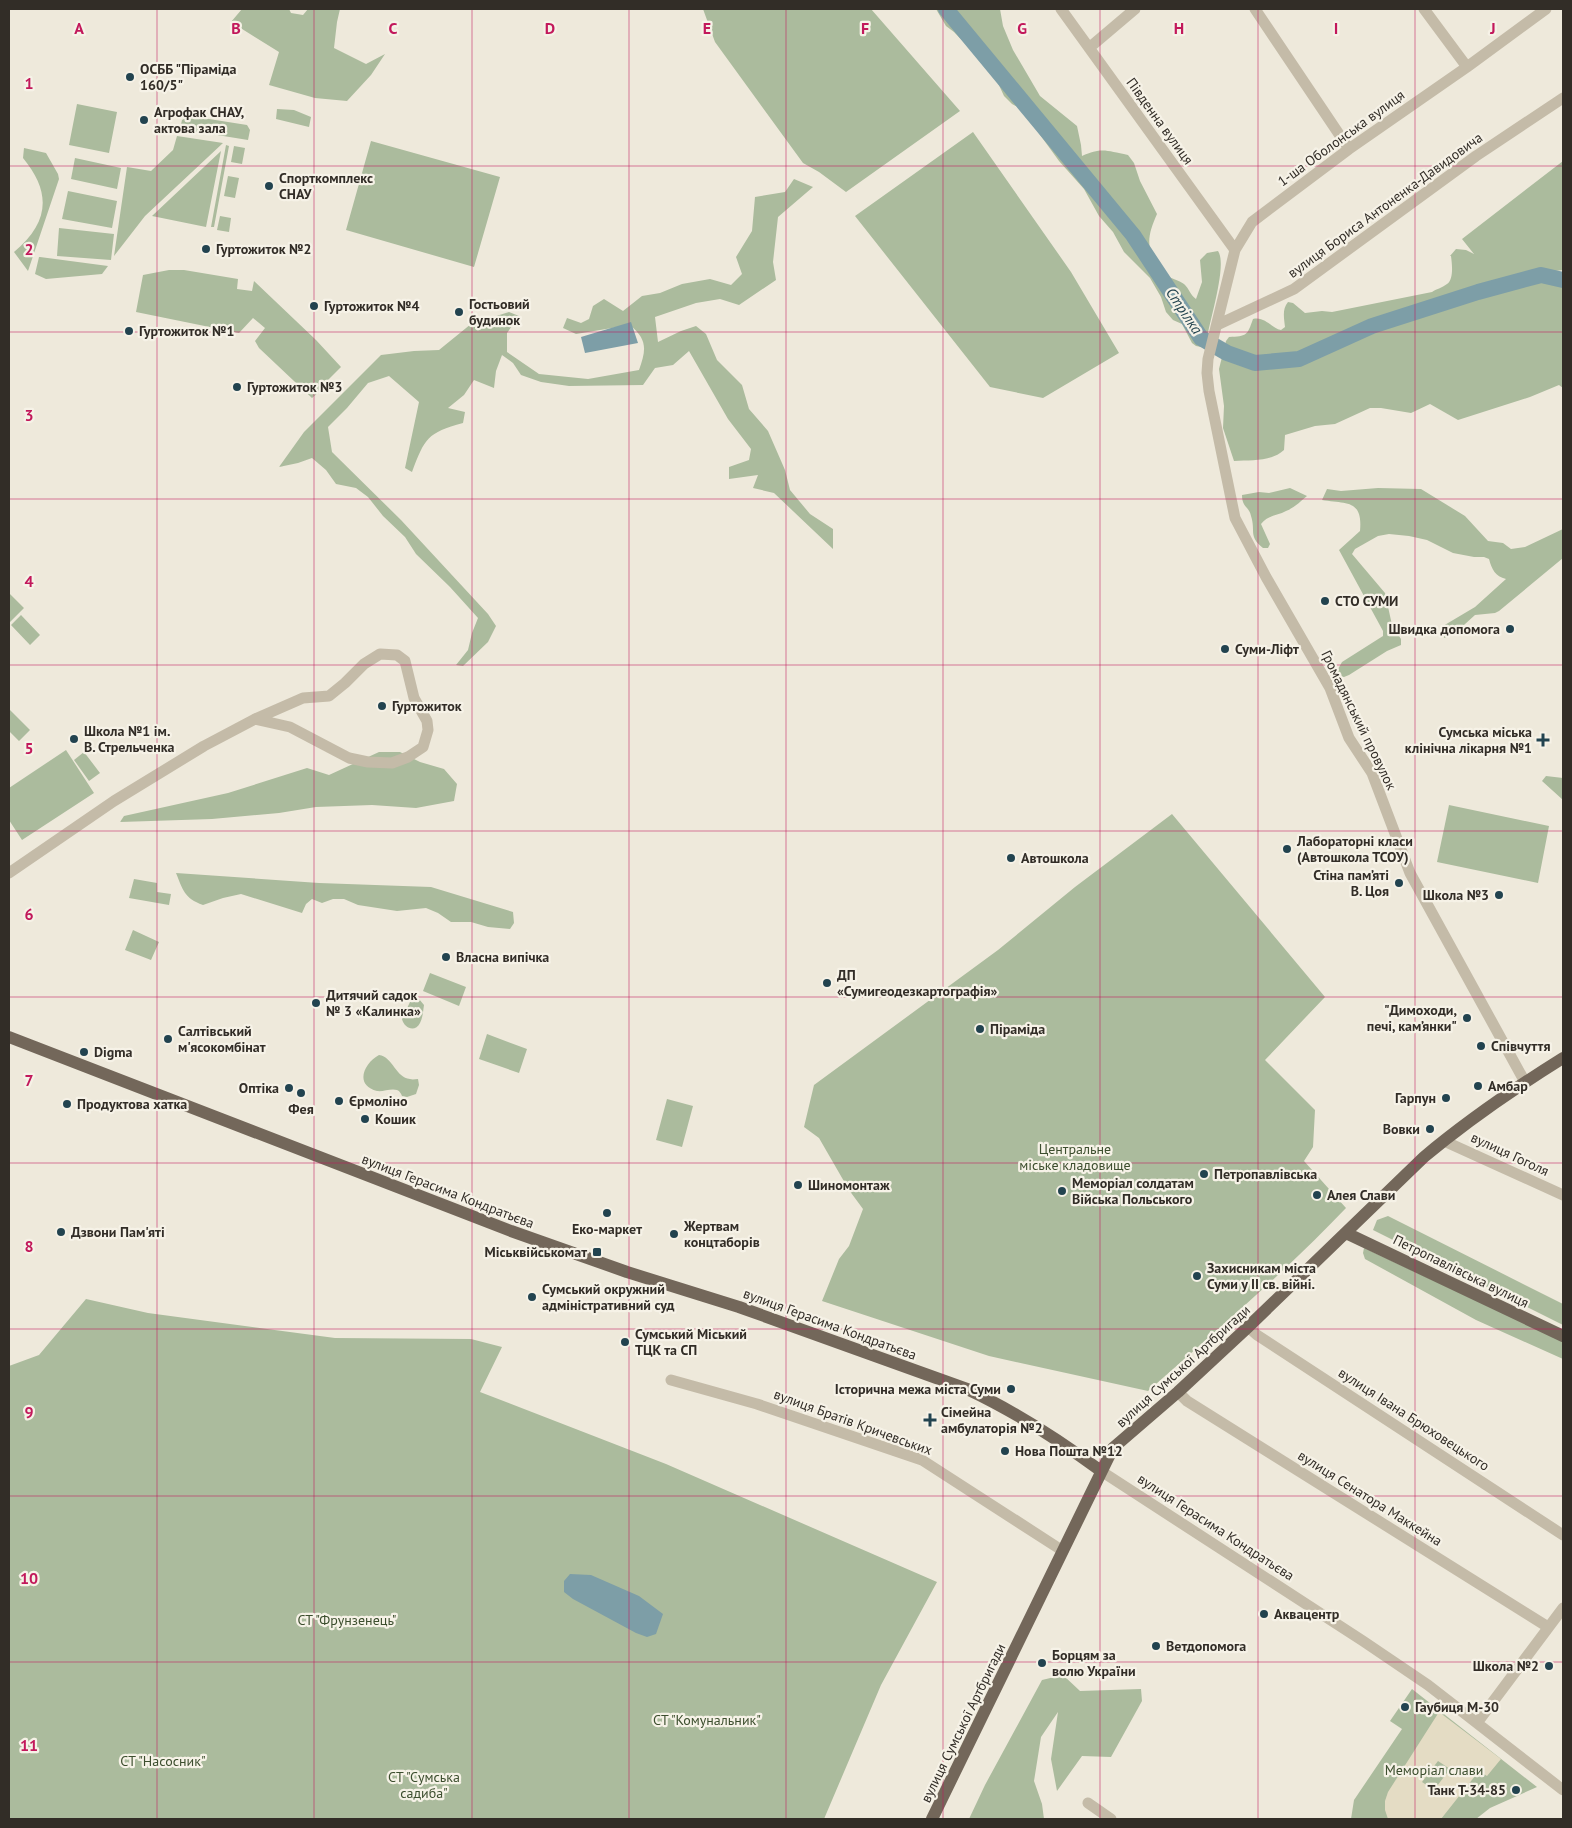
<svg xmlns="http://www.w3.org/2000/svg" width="1572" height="1828" viewBox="0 0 1572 1828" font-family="'PT Sans',sans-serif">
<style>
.green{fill:#abbb9d}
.plaza{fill:#e4dcc4;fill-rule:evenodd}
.water{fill:#7d9ea7}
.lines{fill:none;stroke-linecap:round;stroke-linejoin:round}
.river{stroke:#7d9ea7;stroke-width:16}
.minor{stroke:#c4bba8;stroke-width:11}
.major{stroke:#73675a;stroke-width:12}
.grid{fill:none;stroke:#c2185b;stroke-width:1;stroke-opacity:0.55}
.poi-dot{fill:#22434f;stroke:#f6f2e7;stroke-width:2}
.labels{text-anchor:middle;stroke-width:4.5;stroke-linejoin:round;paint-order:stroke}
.poi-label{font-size:14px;font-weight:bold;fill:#322d27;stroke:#f6f2e7;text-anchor:start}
.street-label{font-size:14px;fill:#322d27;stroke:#f6f2e7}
.park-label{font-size:14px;fill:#3c4e2e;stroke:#f6f2e7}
.water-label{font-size:15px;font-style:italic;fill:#22434f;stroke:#f6f2e7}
.grid-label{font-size:16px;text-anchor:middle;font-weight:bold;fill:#c2185b;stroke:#f6f2e7;stroke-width:4.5;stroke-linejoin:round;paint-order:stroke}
</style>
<rect width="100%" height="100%" fill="#eee9db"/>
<path class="green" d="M242,9H289L291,13L303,15L308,9H340L337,22L334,48L366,64L385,54L371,75L347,101L315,98L269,85L279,52L231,22Z
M703,9H871L960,111L846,192L819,172L803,163L715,42Z
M936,9H1000L1003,26L1013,50L1040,96L1077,126L1081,145L1082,156C1102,147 1107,151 1128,155L1134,163L1140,181L1157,214C1149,232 1145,246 1156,263C1159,267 1162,272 1166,275C1171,279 1179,280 1184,284C1189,288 1190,295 1196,299L1202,282L1200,260L1207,253L1218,251C1228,265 1208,325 1206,344L1201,347L1196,346L1192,343L1182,324L1173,320L1166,312L1161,297L1150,278L1124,252L1113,232L1099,216L1084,189L1059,161L1038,132L1031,114L1012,104L1004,96L998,83L979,58L954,32L946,26Z
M77,104L117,112L109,153L69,145Z
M277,109L294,110L311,117L309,127L276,119Z
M190,116L247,125L250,130L248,140L180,129L182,120Z
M973,132L1071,272L1119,353L1043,398L990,387L855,216Z
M177,136L223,143L145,216L114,256L127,167L151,171L173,150Z
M371,141L500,177L474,267L346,230Z
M226,145L229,146L214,227H211Z
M234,146L245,148L242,164L231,162Z
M24,148L46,153L58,174L59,179L28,271L14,252C49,223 52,193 23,158Z
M221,151L206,227L152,216Z
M75,158L121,168L117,189L71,179Z
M1563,161V270L1555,271L1563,273V388L1559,385L1530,397L1458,420L1430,404L1411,413L1381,408H1370L1335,424L1315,426L1285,435L1284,450C1271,462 1251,460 1234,461L1223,428L1224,406L1219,369L1226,341L1229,337C1247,336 1247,336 1253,319C1265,316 1271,328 1281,330L1285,327C1284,318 1282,309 1288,302L1293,303L1305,313L1322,311L1332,312L1432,292C1436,289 1442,288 1447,284C1454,279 1452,264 1451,256H1450L1456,249L1466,250L1474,254L1462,239Z
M228,176L239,178L235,198L224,196Z
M794,179L813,187L778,217L773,262L776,280L739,305L720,299L696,303L655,317L658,342L681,331L696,326L706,334L717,360L742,385L749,409L768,431L785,470L790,490L810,514L833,529V549L774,493L753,488L758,475L729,479V467L749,460L751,449L728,419L689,351L673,365L655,368L643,385L569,386L541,382L521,375L513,363L502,355L496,371L494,388L474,380L464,395L448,408L465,412L463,423C427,433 425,438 412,472L405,468L419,402L389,376L368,383L347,408L328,427L332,452L401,520L488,614L496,626L488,642L463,666L456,665L468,650L472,633L478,618L450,587L416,554L405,537L383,516L368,497L356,488L336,484L326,470L312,458L298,463L279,467L304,432L381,355L414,351L439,350L471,324L509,312L519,316L507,333V352L539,374L588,379L639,370C646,350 648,340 630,325L576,334L563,328L567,318L581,323L589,319L593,306L604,299L623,311L642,296L660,293L682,284L710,279L731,285L742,274L736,257L752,231L755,197L785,192Z
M68,191L117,201L112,228L62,219Z
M220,216L231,218L229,232L217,230Z
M59,228L114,234L111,260L57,256Z
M39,257H40L108,266L102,274L46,279L35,274Z
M169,270H184L238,279L237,289L252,291L254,281L316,340L341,367L324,384L326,386L312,398L259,348L255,341L265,328L253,318L239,333L136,312L143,275Z
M1290,488L1307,496C1301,501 1294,508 1286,511C1277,516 1268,515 1261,524L1270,544L1268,548H1263C1248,536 1256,531 1251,516C1249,506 1242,508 1242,495L1259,492L1269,493Z
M1378,488L1421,489L1465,516L1488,541L1503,543L1511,549L1525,547L1563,529V558L1499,611L1495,613L1475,615L1454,634L1444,638L1443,626L1475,607L1506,579C1495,576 1492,570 1489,559L1484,557H1474L1453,553L1427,540L1409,536L1389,534L1378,536L1355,549L1352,554L1385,593L1392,625L1401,639V645L1387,651L1349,675L1344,677L1339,676L1337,671L1342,662L1383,636V631L1339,550L1360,531C1363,499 1346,504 1322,500L1327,489L1341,491Z
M9,593L24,608L10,622L9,621Z
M21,615L40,635L30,645L11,625Z
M9,709L30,730L19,741L9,731Z
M66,750L94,793L22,840L9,820V788Z
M84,752L100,773L89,781L74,760Z
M379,752H400L420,762L444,769L457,784L454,801L416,808L372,805L316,807L279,813L212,819L120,822L124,816L228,793L307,768L329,775Z
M1546,776L1563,778V800L1542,781Z
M1449,805L1549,826L1538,883L1437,862Z
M1172,814L1325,997L1265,1060L1315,1110L1313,1147L1304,1161L1346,1208C1284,1273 1215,1332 1148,1391L989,1356L822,1301L839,1259L849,1246L863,1209L849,1190L819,1138L804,1127L814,1085L998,950L1075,887Z
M176,873L319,883L431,887L513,912L514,923L510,929L488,927L471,922H451L438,913L426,908L397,911L358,905L344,899H333L322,903L312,899L306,904L302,913L241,894L223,898L203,905C184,898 183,890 176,873Z
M134,879L157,883V892L171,894L169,905L129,898Z
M133,930L159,942L151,960L125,950Z
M430,973L466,987L459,1006L423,991Z
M419,999L424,1005C423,1011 423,1017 420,1023C415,1033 404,1028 402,1019L410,1002Z
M487,1034L527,1049L519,1073L479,1059Z
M379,1055C393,1057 396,1078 410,1079C413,1080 415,1079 418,1079L419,1085L416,1094L407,1097L402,1096C401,1094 400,1091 397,1090C391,1088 383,1092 377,1091C354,1085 364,1063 379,1055Z
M667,1099L693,1106L682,1147L656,1140Z
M1388,1216L1563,1304V1325L1373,1230L1377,1220Z
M1364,1248L1563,1341V1359L1476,1320L1365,1259L1363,1253Z
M86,1299L148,1313L335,1338L471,1339L502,1347L480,1392L666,1464L937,1582L881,1685L824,1819H9V1366L39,1355Z
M1063,1675L1080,1691L1141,1689L1142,1701L1111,1757L1082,1756L1057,1791L1051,1759L1058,1712L1041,1737L1034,1781L1042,1804L1044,1819H969L985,1785L1042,1680Z
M1412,1689L1537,1787L1490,1808L1476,1819H1351L1354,1800L1402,1729L1390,1721Z"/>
<path class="plaza" d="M1439,1712L1501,1759L1487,1776L1479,1771L1441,1819H1388L1385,1810V1801L1388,1792ZM1438,1761L1450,1769L1434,1790L1422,1782Z"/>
<path class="water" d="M631,322L638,343L585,353L581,337Z
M570,1574L591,1575L639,1596L663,1614L656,1634L647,1637L636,1633L573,1599L564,1592V1581Z"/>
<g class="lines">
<path class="river" d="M946,9L1133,235L1201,338L1227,353L1255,363L1299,359L1372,326L1478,292L1541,275L1563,280"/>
<path class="minor" d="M1061,9L1235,250
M1255,9L1349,149
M1424,9L1467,67
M1089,48L1135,9
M1217,325L1294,289L1476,156L1563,98
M9,873L114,801L204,746L255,719L303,698L329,696L345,683L364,664L380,654L397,655L405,661L414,698L427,721L428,730L423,747L408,757L392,763L368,762L349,758L290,727L255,719
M1525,1082L1410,873L1372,773L1349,738L1330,688L1266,577L1235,518L1209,391L1207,373L1208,359L1235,250L1252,222L1349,149L1467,67L1546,9
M1444,1141L1563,1195
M1248,1327L1257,1335L1563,1535
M671,1380L757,1404L922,1460L1063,1551
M1178,1392L1187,1401L1548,1627
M1101,1471L1363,1641L1428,1685L1563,1790
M1477,1723L1563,1608
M1088,1803L1111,1819"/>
<path class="major" d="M9,1037L511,1231L627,1272L739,1307L967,1389C1014,1411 1059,1440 1101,1471
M1346,1233L1563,1336
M932,1819L1113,1448L1178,1392L1248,1327L1424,1157C1467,1121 1515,1088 1563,1058"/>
</g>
<path class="grid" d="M157,9V1819M314,9V1819M472,9V1819M629,9V1819M786,9V1819M943,9V1819M1100,9V1819M1258,9V1819M1415,9V1819M9,166H1563M9,332H1563M9,499H1563M9,665H1563M9,831H1563M9,997H1563M9,1163H1563M9,1329H1563M9,1496H1563M9,1662H1563"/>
<g class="poi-dot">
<circle cx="130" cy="77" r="5"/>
<circle cx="144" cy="120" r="5"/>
<circle cx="269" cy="186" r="5"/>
<circle cx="206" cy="249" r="5"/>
<circle cx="314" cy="306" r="5"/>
<circle cx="459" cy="312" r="5"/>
<circle cx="129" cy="331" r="5"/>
<circle cx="237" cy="387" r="5"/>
<circle cx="1325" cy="601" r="5"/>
<circle cx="1510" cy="629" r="5"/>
<circle cx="1225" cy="649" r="5"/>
<circle cx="382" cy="706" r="5"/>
<circle cx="74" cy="739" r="5"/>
<path d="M1540.5 732.5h5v5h5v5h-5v5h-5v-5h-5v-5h5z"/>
<circle cx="1287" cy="849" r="5"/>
<circle cx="1011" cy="858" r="5"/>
<circle cx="1399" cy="883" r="5"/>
<circle cx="1499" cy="895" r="5"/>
<circle cx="446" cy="957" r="5"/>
<circle cx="827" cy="983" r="5"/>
<circle cx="316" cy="1003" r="5"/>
<circle cx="1467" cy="1018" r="5"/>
<circle cx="980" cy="1029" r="5"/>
<circle cx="168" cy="1039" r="5"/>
<circle cx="1481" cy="1046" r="5"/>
<circle cx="84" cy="1052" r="5"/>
<circle cx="1478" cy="1086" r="5"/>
<circle cx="289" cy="1088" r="5"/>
<circle cx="301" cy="1093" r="5"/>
<circle cx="1446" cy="1098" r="5"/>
<circle cx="339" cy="1101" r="5"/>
<circle cx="67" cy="1104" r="5"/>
<circle cx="365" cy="1119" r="5"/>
<circle cx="1430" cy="1129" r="5"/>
<circle cx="1204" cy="1174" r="5"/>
<circle cx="798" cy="1185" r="5"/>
<circle cx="1062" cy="1191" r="5"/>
<circle cx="1317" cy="1195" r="5"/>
<circle cx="607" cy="1213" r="5"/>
<circle cx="61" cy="1232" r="5"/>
<circle cx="674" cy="1234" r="5"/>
<rect x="592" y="1247" width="10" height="10" rx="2.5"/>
<circle cx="1197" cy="1276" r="5"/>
<circle cx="532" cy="1297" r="5"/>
<circle cx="625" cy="1342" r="5"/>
<circle cx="1011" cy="1389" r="5"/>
<path d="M927.5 1412.5h5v5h5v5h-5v5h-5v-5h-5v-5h5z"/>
<circle cx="1005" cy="1451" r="5"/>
<circle cx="1264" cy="1614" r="5"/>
<circle cx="1156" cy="1646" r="5"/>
<circle cx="1042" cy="1663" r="5"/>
<circle cx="1549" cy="1666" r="5"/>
<circle cx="1405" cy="1707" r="5"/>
<circle cx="1516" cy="1790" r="5"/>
</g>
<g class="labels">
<g class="poi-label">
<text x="140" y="74">ОСББ "Піраміда<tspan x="140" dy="16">160/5"</tspan></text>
<text x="154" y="117">Агрофак СНАУ,<tspan x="154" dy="16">актова зала</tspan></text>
<text x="279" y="183">Спорткомплекс<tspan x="279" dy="16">СНАУ</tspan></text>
<text x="216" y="254">Гуртожиток №2</text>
<text x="469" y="309">Гостьовий<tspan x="469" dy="16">будинок</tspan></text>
<text x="324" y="311">Гуртожиток №4</text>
<text x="139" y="336">Гуртожиток №1</text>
<text x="247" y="392">Гуртожиток №3</text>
<text x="1335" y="606">СТО СУМИ</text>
<text x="1500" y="634" text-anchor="end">Швидка допомога</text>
<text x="1235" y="654">Суми-Ліфт</text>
<text x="392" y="711">Гуртожиток</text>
<text x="84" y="736">Школа №1 ім.<tspan x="84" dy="16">В. Стрельченка</tspan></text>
<text x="1532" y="737" text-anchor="end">Сумська міська<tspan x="1532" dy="16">клінічна лікарня №1</tspan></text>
<text x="1297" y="846">Лабораторні класи<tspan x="1297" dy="16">(Автошкола ТСОУ)</tspan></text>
<text x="1021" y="863">Автошкола</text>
<text x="1389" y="880" text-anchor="end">Стіна пам’яті<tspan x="1389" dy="16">В. Цоя</tspan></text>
<text x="1489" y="900" text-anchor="end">Школа №3</text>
<text x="456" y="962">Власна випічка</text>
<text x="837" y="980">ДП<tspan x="837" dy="16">«Сумигеодезкартографія»</tspan></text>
<text x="326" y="1000">Дитячий садок<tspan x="326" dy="16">№ 3 «Калинка»</tspan></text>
<text x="1457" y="1015" text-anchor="end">"Димоходи,<tspan x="1457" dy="16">печі, кам’янки"</tspan></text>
<text x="990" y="1034">Піраміда</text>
<text x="178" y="1036">Салтівський<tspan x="178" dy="16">м'ясокомбінат</tspan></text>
<text x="1491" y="1051">Співчуття</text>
<text x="94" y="1057">Digma</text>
<text x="1488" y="1091">Амбар</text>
<text x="279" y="1093" text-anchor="end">Оптіка</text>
<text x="1436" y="1103" text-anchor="end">Гарпун</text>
<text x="349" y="1106">Єрмоліно</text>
<text x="77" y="1109">Продуктова хатка</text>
<text x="301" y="1114" text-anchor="middle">Фея</text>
<text x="375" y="1124">Кошик</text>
<text x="1420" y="1134" text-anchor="end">Вовки</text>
<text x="1214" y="1179">Петропавлівська</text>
<text x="1072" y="1188">Меморіал солдатам<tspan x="1072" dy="16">Війська Польського</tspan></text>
<text x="808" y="1190">Шиномонтаж</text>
<text x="1327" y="1200">Алея Слави</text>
<text x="684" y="1231">Жертвам<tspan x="684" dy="16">концтаборів</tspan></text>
<text x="607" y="1234" text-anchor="middle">Еко-маркет</text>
<text x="71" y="1237">Дзвони Пам'яті</text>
<text x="587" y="1257" text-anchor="end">Міськвійськомат</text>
<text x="1207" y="1273">Захисникам міста<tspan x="1207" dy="16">Суми у ІІ св. війні.</tspan></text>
<text x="542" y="1294">Сумський окружний<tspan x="542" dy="16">адміністративний суд</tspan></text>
<text x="635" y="1339">Сумський Міський<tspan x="635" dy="16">ТЦК та СП</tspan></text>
<text x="1001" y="1394" text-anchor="end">Історична межа міста Суми</text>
<text x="941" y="1417">Сімейна<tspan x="941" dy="16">амбулаторія №2</tspan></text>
<text x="1015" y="1456">Нова Пошта №12</text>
<text x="1274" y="1619">Аквацентр</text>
<text x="1166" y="1651">Ветдопомога</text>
<text x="1052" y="1660">Борцям за<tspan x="1052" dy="16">волю України</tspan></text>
<text x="1539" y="1671" text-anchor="end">Школа №2</text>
<text x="1415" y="1712">Гаубиця М-30</text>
<text x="1506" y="1795" text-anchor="end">Танк Т-34-85</text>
</g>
<g class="street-label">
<text transform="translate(1160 121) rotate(54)" y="5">Південна вулиця</text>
<text transform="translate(1341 138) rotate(-36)" y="5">1-ша Оболонська вулиця</text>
<text transform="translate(1385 205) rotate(-36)" y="5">вулиця Бориса Антоненка-Давидовича</text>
<text transform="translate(1359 720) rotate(64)" y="5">Громадянський провулок</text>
<text transform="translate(1510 1154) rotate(25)" y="5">вулиця Гоголя</text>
<text transform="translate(448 1191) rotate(21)" y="5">вулиця Герасима Кондратьєва</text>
<text transform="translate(1461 1271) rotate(26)" y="5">Петропавлівська вулиця</text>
<text transform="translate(830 1324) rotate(20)" y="5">вулиця Герасима Кондратьєва</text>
<text transform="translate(1183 1366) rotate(-42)" y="5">вулиця Сумської Артбригади</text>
<text transform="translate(1414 1419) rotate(33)" y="5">вулиця Івана Брюховецького</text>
<text transform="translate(853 1422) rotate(20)" y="5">вулиця Братів Кричевських</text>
<text transform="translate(1370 1498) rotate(32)" y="5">вулиця Сенатора Маккейна</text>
<text transform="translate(1216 1527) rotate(33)" y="5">вулиця Герасима Кондратьєва</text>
<text transform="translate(963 1723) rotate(-64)" y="5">вулиця Сумської Артбригади</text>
</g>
<g class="park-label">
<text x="1075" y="1154">Центральне<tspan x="1075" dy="16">міське кладовище</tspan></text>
<text x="347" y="1625">СТ "Фрунзенець"</text>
<text x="707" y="1725">СТ "Комунальник"</text>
<text x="163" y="1766">СТ "Насосник"</text>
<text x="1434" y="1775">Меморіал слави</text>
<text x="424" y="1782">СТ "Сумська<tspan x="424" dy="16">садиба"</tspan></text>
</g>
<g class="water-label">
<text transform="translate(1184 311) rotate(56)" y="5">Стрілка</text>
</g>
</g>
<g class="grid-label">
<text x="79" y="34">A</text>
<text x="236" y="34">B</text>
<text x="393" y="34">C</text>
<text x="550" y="34">D</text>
<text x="707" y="34">E</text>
<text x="865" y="34">F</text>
<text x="1022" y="34">G</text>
<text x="1179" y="34">H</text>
<text x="1336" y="34">I</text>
<text x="1493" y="34">J</text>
<text x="29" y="89">1</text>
<text x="29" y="255">2</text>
<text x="29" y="421">3</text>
<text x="29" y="587">4</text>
<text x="29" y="754">5</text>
<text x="29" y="920">6</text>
<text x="29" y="1086">7</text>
<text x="29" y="1252">8</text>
<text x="29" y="1418">9</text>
<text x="29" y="1584">10</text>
<text x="29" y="1751">11</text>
</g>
<rect width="1572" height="1828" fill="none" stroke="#322d27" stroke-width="20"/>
</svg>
